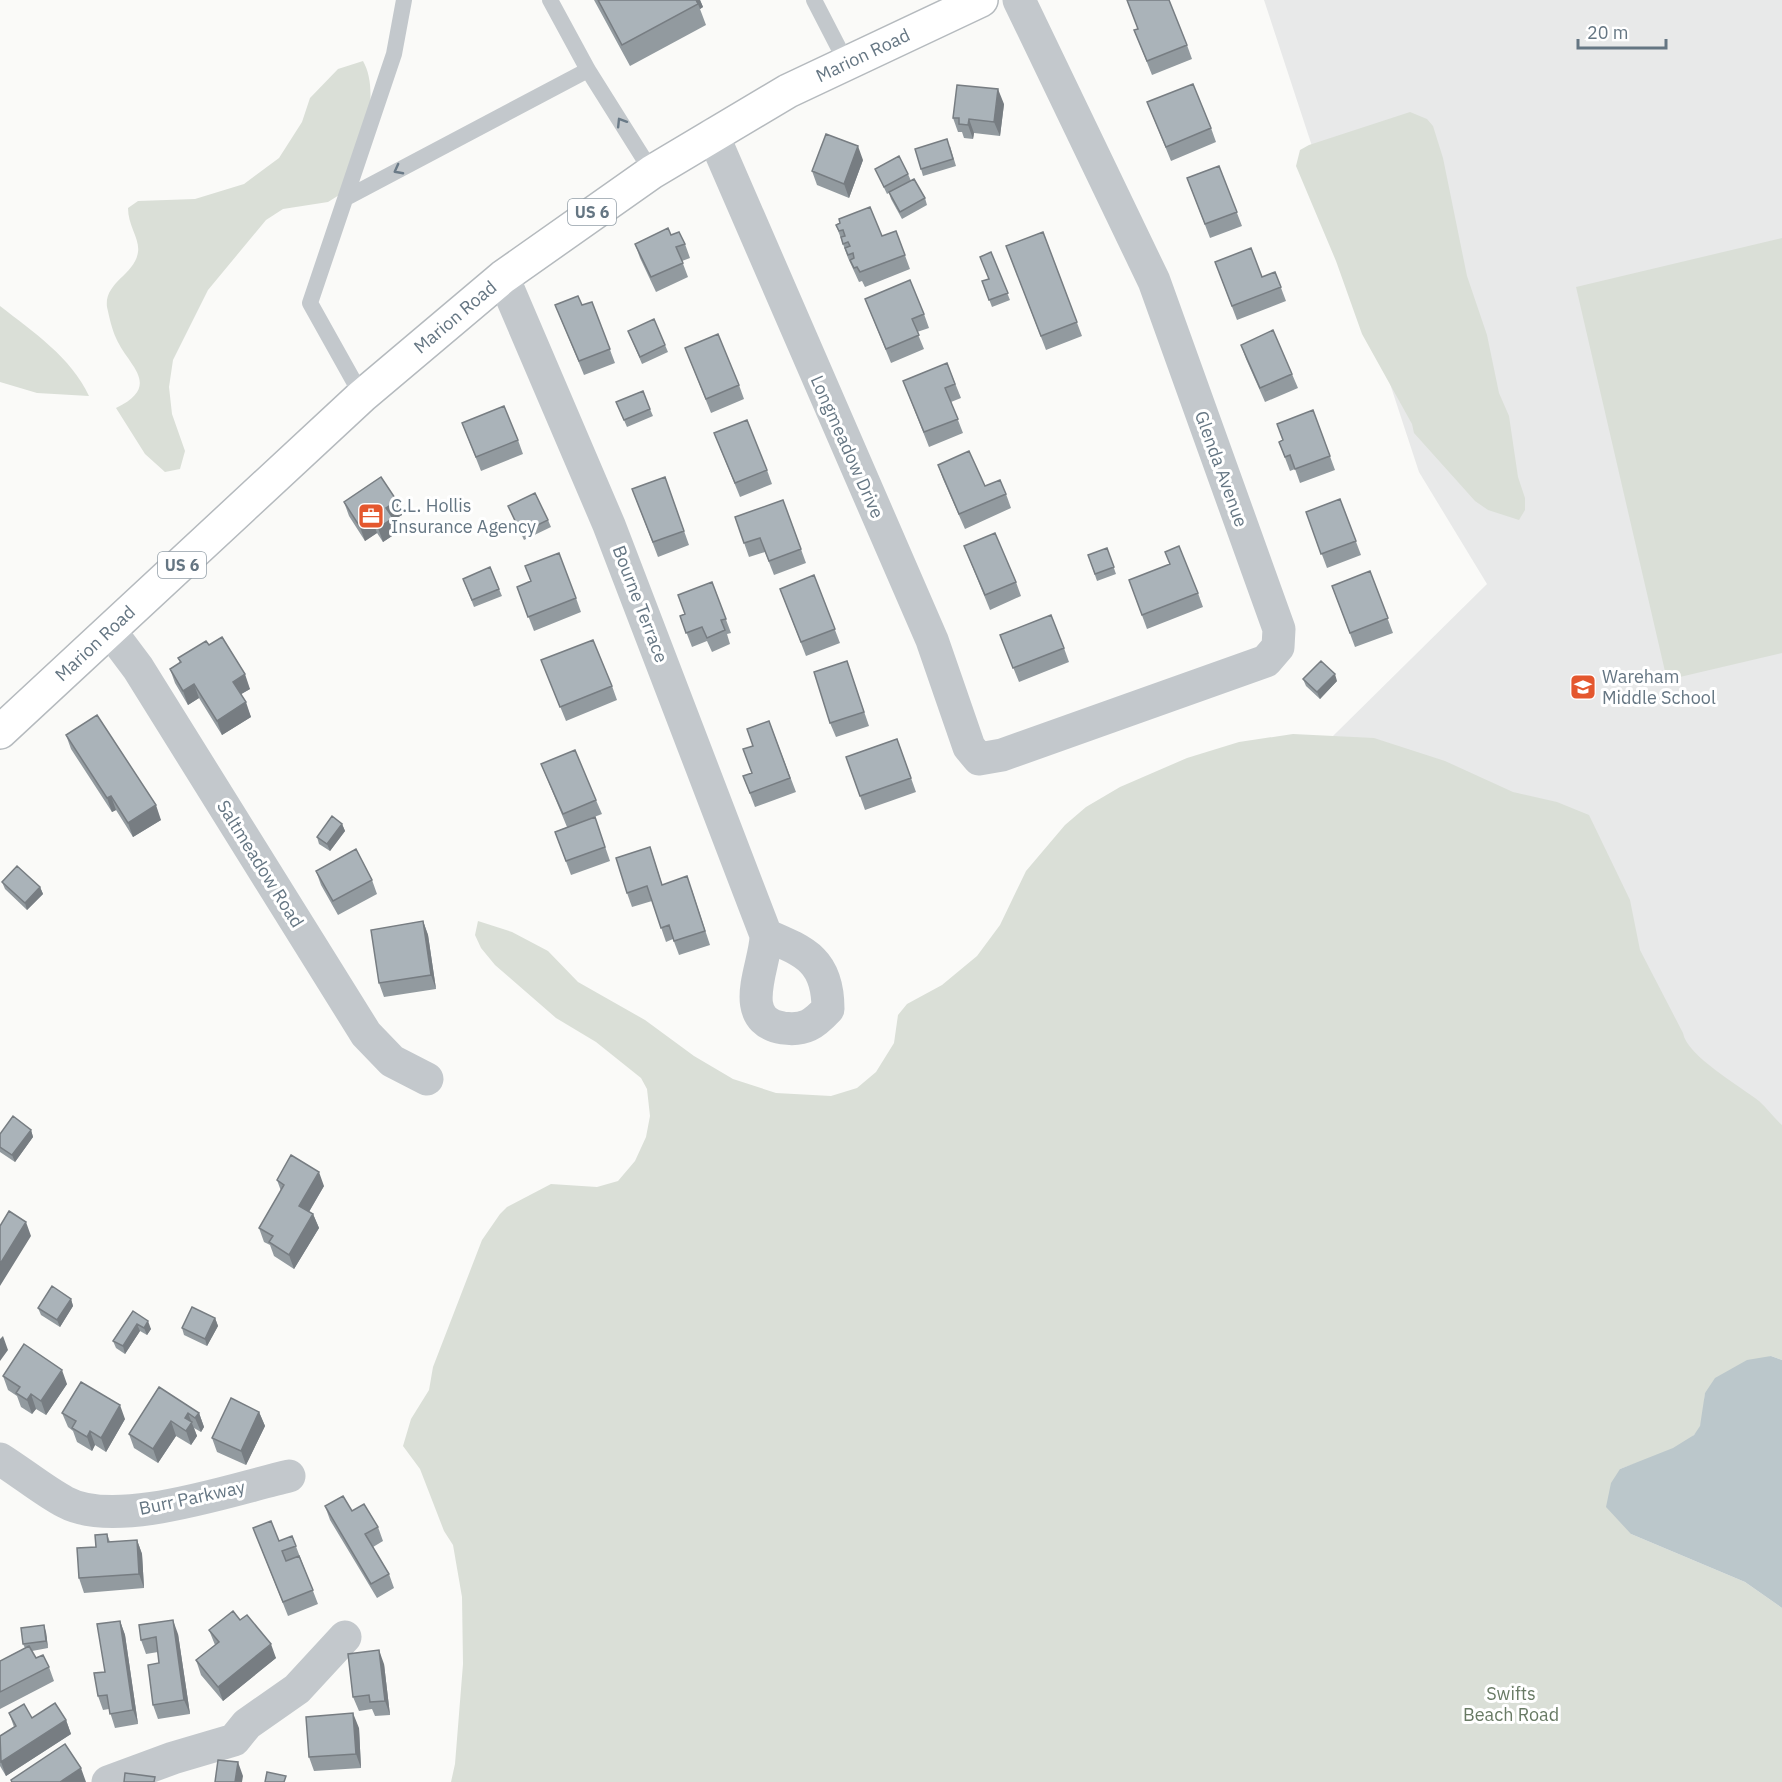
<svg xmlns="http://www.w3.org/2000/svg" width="1782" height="1782" viewBox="0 0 1782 1782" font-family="'IBM Plex Sans',sans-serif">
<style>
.built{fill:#e8e9e9}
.green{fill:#dadfd7}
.water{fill:#bbc7cb}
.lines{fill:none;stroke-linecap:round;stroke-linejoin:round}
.primary-casing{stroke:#b5babe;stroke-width:36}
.lane{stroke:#c3c8cc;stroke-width:16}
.street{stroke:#c3c8cc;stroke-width:33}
.primary{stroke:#fff;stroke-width:33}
.wall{fill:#929a9f}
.shaded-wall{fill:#777d82}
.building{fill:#aab3b9;stroke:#777d82;stroke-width:1.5}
.oneway{stroke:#6a7a87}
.labels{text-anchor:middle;stroke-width:6;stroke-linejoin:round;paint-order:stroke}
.shield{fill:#fff;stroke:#939fa8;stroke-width:1.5}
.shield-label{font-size:16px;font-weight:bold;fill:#657683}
.street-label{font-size:18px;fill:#657683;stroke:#fff}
.poi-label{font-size:18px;fill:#657683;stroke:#fff;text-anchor:start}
.park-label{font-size:18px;fill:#687a64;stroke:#fff}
</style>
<rect width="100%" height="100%" fill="#fafaf8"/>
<path class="built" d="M1264,0H1782V1249L1260,808L1487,584L1419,472Z"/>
<path class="green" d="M363,61C382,94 360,153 352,187L328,202L283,209L266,220L208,290L173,360L169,387L172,414L185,451L180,469L165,472L145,454L116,408C163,385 128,366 116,338C112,330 109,316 107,307C104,282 135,275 138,252C140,239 128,226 128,208L138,201L195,199L244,184L279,158L302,122L310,98L338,69Z
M1410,112L1427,119L1433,126L1443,158L1467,276L1487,335L1499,393L1509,416L1518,477L1525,498V510L1519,520L1488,510L1475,501L1414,433L1412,424L1362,334L1336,261L1296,166L1300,150L1309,145Z
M1782,238V653L1667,680L1576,287Z
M0,306C33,332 71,357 89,396L37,393L0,382Z
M1293,734L1374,738L1445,761L1513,792L1557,802L1589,815L1630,900L1640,950L1683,1033C1687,1056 1740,1086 1759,1101C1767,1108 1774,1118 1782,1125V1360L1771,1356L1705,1393C1704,1404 1704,1417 1700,1427C1690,1448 1641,1461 1620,1469L1631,1534L1745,1582L1782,1608V1782H451L455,1764L463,1664L462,1597L453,1545L444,1531L420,1469L403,1446L411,1419L429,1390L433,1367L482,1240L500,1214L507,1207L551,1184L597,1187L618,1181L635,1161L646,1137L650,1116L647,1089L641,1078L596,1042L556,1018L495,965L481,948L475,935L478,921L512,932L548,951L578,982L645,1020L694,1056L733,1079L776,1093L831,1096L857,1088L876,1072L894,1043L898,1015L907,1004L942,985L977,956L1000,925L1026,871L1065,825L1086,807L1120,787L1187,758L1239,742Z"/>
<path class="water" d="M1771,1356L1782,1360V1608L1745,1582L1631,1534L1606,1507L1611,1483L1620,1469L1673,1448L1694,1435L1700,1426L1705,1393L1715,1378L1747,1360Z"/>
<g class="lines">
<defs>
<g id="primary">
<path id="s1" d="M0,732L362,396L503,277L652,172L788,91L981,0"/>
</g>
</defs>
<use href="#primary" class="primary-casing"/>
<path class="lane" d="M550,0L588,70L652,172
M814,0L847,64
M346,198L588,70
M362,396L310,303L394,54L404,0"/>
<path class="street" d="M713,135L932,640L969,747L979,759L1002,755L1266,661L1278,647L1279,629L1154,281L1019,0
M503,277L609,525L766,935C767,963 734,1020 783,1028C805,1031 814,1024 828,1009C828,961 806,952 766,935
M111,632L138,668L366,1034L392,1061L427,1079
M0,1459C21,1472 44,1491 65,1502C116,1530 233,1489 289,1476
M108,1782L173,1758L234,1740L247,1724L297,1689L345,1637"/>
<use href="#primary" class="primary"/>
</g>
<path class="wall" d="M594,0H700L703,7L700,9L706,25L630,66Z
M1134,30L1187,45L1192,59L1152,75Z
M1147,102L1211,128L1216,142L1171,161Z
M1004,104L1000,136L974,133L973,139L964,138L962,132H958L953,118Z
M950,146L956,166L923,176L921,169Z
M863,160L849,198L817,185L812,171Z
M1219,166L1242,226L1210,238L1187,178Z
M875,169L908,174L911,181L925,198L927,205L902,219L891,199L889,193L887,194Z
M836,225L882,236L896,231L910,269L865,287L862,281L859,282L848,258Z
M1043,232L1082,336L1046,350L1006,246Z
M671,235L685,244L690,258L682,261L688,277L656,292L640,258L635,244Z
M991,252L1010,300L992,307L982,281L989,279Z
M1215,262L1262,277L1275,272L1286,301L1237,320Z
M865,299L924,314L929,328L917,332L924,349L891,363Z
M592,302L615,363L584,375L555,305H582Z
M628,331L665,345L668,352L642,364Z
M1241,345L1292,374L1298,388L1265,402L1246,359Z
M685,348L739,385L744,399L711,413Z
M947,363L961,398L951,402L963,433L929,447L903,381Z
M616,402L650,409L653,416L627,427Z
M1313,410L1335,470L1300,483L1295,469L1290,471L1279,442L1283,440Z
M462,423L518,440L523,454L481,471Z
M714,433L767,470L772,484L740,497Z
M938,465L985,486L1006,494L1011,508L965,529L943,479Z
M665,477L689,545L658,557L632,489Z
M1340,499L1361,555L1327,568L1306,512Z
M783,500L806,563L774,575L765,552L749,557L735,517Z
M397,501L402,515L393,520L398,532L383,542L377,533L365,541L349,516L344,502Z
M508,506L548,520L551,527L524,540Z
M964,546L1016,582L1021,596L990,610Z
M1107,548L1116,574L1097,581L1088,555Z
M1370,571L1393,633L1355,647L1332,586Z
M814,575L840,643L806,656L780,589Z
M463,579L499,589L502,596L474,607Z
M1129,580L1198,593L1203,607L1147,629Z
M712,582L731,633L727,634L730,644L712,652L707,641L692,647L680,616L685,614Z
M517,587L576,598L581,612L534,631Z
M1000,635L1064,648L1069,662L1019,682Z
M209,645L250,689L241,694L251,717L222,735L199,698L188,705L175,683L170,669L180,663L178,658Z
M541,660L612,686L617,700L566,721Z
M847,661L869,726L836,737L830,723Z
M1303,679L1337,681L1320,699L1306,686Z
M769,721L796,792L755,807L743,776L752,773L753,746Z
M66,735L161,820L133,837L116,810L112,812L71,749Z
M897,739L916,792L865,810L846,757Z
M541,764L596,800L602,814L581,822L595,817L610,861L571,875L555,832L567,827Z
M342,824L345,831L330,851L319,844L317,837Z
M650,847L662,884L692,890L710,945L679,955L673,939L666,942L652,901L632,907L627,893Z
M316,871L372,880L377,894L338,915L321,885Z
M2,882L40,887L43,894L27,910L5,889Z
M423,921L428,935L436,989L384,997L379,983Z
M31,1130L33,1137L15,1162L0,1152V1134Z
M277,1180L324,1186L309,1212L313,1214L319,1228L294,1269L274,1256L270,1245L264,1242L259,1228L281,1191Z
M71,1299L73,1306L60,1327L41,1315L38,1308Z
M133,1311L151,1329L147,1335L140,1331L125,1354L116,1348L113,1341Z
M215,1318L218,1326L207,1346L184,1335L182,1328Z
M3,1376L67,1384L46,1415L36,1409L32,1414L21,1407L17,1396L8,1390Z
M159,1387L199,1413L204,1427L201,1432L194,1428L197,1436L191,1445L176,1436L158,1463L134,1448L129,1434Z
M259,1412L265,1426L246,1465L217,1452L212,1438Z
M62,1413L125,1419L106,1452L95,1445L92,1451L77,1442L73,1431L68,1427Z
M325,1506L352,1511L378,1527L383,1541L373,1547L389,1574L394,1588L377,1598L330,1520Z
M253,1528L279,1541L292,1536L318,1604L288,1616Z
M107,1534L110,1542L137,1540L142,1554L144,1588L84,1593L79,1578Z
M240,1620L276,1658L223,1701L201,1675L196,1660L215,1645L209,1630Z
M120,1621L125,1635L138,1724L115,1728L109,1709L103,1710L98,1696Z
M46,1632L48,1648L32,1651L36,1658L49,1667L54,1681L0,1709V1661L25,1648L23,1644Z
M178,1634L190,1714L158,1719L153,1705L159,1663L158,1652L146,1654L141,1640Z
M384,1664L390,1715L375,1716L372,1709L359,1711L353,1697Z
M9,1713L32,1718L66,1720L71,1734L6,1776L0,1766V1736L14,1727Z
M359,1728L361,1768L314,1771L309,1757Z"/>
<path class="shaded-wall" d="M694,0H700L703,7L700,9L698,4Z
M998,89L1004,104L1000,136L994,122Z
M969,119L974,133L973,139L968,125Z
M858,146L863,160L849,198L844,184Z
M397,501L402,515L393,520L398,532L383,542L378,528L386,508Z
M372,519L377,533L365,541L360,527Z
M245,674L250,689L238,696L233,682Z
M1335,674L1337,681L1320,699L1317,692Z
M194,684L199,698L188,705L183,691Z
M246,702L251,717L222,735L217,721Z
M111,796L116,810L112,812L107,798Z
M156,805L161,820L133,837L128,823Z
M342,824L345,831L330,851L327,844Z
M40,887L43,894L27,910L25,903Z
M423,921L428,935L436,989L431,975Z
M31,1130L33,1137L15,1162L12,1155Z
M319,1172L324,1186L304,1220L299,1206Z
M313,1214L319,1228L294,1269L289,1255Z
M26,1222L31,1236L0,1286V1264Z
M71,1299L73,1306L60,1327L57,1320Z
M215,1318L218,1326L207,1346L205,1339Z
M148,1321L151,1329L147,1335L144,1328Z
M137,1324L140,1331L125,1354L123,1346Z
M3,1336L8,1350L0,1361V1339Z
M62,1370L67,1384L46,1415L41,1401Z
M31,1394L36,1409L32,1414L27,1400Z
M120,1405L125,1419L106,1452L101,1438Z
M259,1412L265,1426L246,1465L241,1451Z
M188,1413L197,1436L191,1445L186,1431L185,1418Z
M199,1413L204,1427L201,1432L195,1418Z
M171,1421L176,1436L158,1463L153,1449Z
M90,1431L95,1445L92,1451L87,1437Z
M137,1540L142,1554L144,1588L139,1574Z
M173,1620L178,1634L190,1714L184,1700Z
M120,1621L125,1635L138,1724L133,1710Z
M44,1625L46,1632L48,1648L46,1641Z
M271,1644L276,1658L223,1701L218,1687Z
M379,1650L384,1664L390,1715L385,1701Z
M353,1713L359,1728L361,1768L356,1754Z
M66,1720L71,1734L6,1776L1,1762Z
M238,1762L243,1776L242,1782H235Z
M81,1768L86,1782H60Z"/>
<path class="building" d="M598,0H696L698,4L622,45Z
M1127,0H1169L1187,45L1147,61L1134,30L1138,29Z
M1193,84L1211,128L1166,147L1147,102Z
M957,85L998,89L994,122L969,119L968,125L959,124V118H953Z
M826,134L858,146L844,184L812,171Z
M947,139L953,159L921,169L915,149Z
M899,156L908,174L884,187L875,169Z
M1219,166L1237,212L1205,224L1187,178Z
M914,179L925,198L900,212L889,192Z
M870,207L882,236L896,231L905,255L860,272L857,267L854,268L850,260L854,258L853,253L848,255L845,248L850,246L848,242L843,244L841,237L845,236L843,230L839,231L836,225L840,223L839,219Z
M668,228L671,235L679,232L685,244L676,247L683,263L651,277L635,244Z
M1043,232L1077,322L1041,336L1006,246Z
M1251,248L1262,277L1275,272L1281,287L1232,306L1215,262Z
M991,252L1008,293L989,300L982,281L989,279L980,257Z
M910,280L924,314L912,319L919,335L886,349L865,299Z
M578,296L582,305L592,302L610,349L579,361L555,305Z
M654,319L665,345L640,357L628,331Z
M1273,330L1292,374L1260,388L1241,345Z
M718,334L739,385L706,399L685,348Z
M947,363L955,384L945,388L958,419L924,432L903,381Z
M643,391L650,409L624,420L616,402Z
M504,406L518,440L476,457L462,423Z
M1313,410L1330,456L1295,469L1290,455L1285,457L1279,442L1283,440L1277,424Z
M747,420L767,470L735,483L714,433Z
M969,451L985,486L1000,480L1006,494L959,514L938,465Z
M381,477L397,501L386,508L393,518L378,528L372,519L360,527L344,502Z
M665,477L684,531L653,542L632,489Z
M535,493L548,520L521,533L508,506Z
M1340,499L1356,541L1321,554L1306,512Z
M783,500L801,549L769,561L760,538L744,543L735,517Z
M995,533L1016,582L985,595L964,546Z
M1179,546L1198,593L1142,615L1129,580L1170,564L1165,552Z
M1107,548L1114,567L1095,574L1088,555Z
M559,553L576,598L528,617L517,587L531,581L525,566Z
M490,567L499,589L472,600L463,579Z
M1370,571L1388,618L1350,633L1332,586Z
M814,575L835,629L801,642L780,589Z
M712,582L726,619L721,620L725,630L707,638L702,627L686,633L680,616L685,614L678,595Z
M1051,615L1064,648L1013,668L1000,635Z
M222,637L245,674L233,682L246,702L217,721L194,684L183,691L170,669L181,662L178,658L206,641L209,645Z
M593,640L612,686L560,707L541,660Z
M847,661L864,712L830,723L814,672Z
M1321,661L1335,674L1317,692L1303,679Z
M97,715L156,805L128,823L111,796L107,798L66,735Z
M769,721L790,778L750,793L743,776L752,773L743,749L753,746L747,729Z
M897,739L911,778L860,796L846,757Z
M575,750L596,800L563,814L541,764Z
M332,816L342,824L327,844L317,837Z
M595,817L605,847L566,861L555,832Z
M650,847L662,885L687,876L705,931L674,941L669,925L661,928L647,886L627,893L616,858Z
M356,849L372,880L333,901L316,871Z
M17,866L40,887L25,903L2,882Z
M423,921L431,975L379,983L371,930Z
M13,1116L31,1130L12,1155L0,1147V1134Z
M291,1155L319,1172L299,1206L313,1214L289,1255L269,1242L273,1236L259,1228L284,1185L277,1180Z
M9,1211L26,1222L0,1264V1226Z
M52,1286L71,1299L57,1320L38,1308Z
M192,1307L215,1318L205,1339L182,1328Z
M133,1311L148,1321L144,1328L137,1324L123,1346L113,1341Z
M24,1344L62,1370L41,1401L31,1394L27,1400L16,1393L20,1387L3,1376Z
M81,1382L120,1405L101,1438L90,1431L87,1437L72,1428L76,1421L62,1413Z
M159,1387L199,1413L195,1418L188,1413L185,1418L192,1422L186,1431L171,1421L153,1449L129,1434Z
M231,1398L259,1412L241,1451L212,1438Z
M343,1496L352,1511L364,1504L378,1527L365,1534L389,1574L371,1584L325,1506Z
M271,1521L279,1541L292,1536L296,1546L282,1551L286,1561L299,1556L313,1590L283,1602L253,1528Z
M107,1534L108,1542L137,1540L139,1574L79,1578L77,1548L96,1547L95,1535Z
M233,1611L240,1620L247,1615L271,1644L218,1687L196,1660L219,1642L209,1630Z
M173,1620L184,1700L153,1705L148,1665L159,1663L156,1637L141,1640L139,1625Z
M120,1621L133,1710L110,1714L107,1695L98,1696L94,1673L105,1672L97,1624Z
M44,1625L46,1641L23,1644L21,1628Z
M29,1646L36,1658L43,1655L49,1667L0,1692V1661Z
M379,1650L385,1701L370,1702L369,1695L353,1697L348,1654Z
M55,1703L66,1720L1,1762L0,1736L16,1726L9,1713L24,1704L32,1718Z
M353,1713L356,1754L309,1757L306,1717Z
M65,1744L81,1768L60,1782H12L11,1780Z
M218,1760L238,1762L235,1782H215Z
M267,1772L286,1776L284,1782H265Z
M125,1773L155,1777L154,1782H124Z"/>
<defs><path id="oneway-chevron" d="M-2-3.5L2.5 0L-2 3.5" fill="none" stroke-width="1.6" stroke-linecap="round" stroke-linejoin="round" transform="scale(1.5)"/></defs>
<g class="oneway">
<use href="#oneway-chevron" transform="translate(621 122) rotate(-122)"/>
<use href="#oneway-chevron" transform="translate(398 170) rotate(152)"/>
</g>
<defs>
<symbol id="office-square" viewBox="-11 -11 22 22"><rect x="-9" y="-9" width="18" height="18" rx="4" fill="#e4572e" stroke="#fff"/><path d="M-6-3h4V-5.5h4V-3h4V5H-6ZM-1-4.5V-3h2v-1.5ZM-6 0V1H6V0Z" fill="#fff"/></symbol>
<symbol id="school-square" viewBox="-11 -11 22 22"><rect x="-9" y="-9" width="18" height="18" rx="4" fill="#e4572e" stroke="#fff"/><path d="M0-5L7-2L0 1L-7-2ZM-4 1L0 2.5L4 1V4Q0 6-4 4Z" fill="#fff"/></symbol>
</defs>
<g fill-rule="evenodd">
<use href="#office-square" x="356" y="501" width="30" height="30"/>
<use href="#school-square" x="1568" y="672" width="30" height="30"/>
</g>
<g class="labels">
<g class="shield">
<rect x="568" y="199" width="48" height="26" rx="4.5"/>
<rect x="158" y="552" width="48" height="26" rx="4.5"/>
</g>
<g class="shield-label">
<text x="592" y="218">US 6</text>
<text x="182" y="571">US 6</text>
</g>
<g class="street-label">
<text dy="6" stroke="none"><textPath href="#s1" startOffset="1102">Marion Road</textPath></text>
<text dy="6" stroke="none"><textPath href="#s1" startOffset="616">Marion Road</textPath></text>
<text transform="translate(847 447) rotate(66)" y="6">Longmeadow Drive</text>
<text transform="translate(1221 469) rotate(70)" y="6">Glenda Avenue</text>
<text transform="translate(640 604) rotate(69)" y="6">Bourne Terrace</text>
<text dy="6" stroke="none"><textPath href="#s1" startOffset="130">Marion Road</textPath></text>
<text transform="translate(260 864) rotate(58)" y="6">Saltmeadow Road</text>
<text transform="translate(192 1498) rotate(-12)" y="6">Burr Parkway</text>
</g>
<g class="poi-label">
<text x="391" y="512">C.L. Hollis<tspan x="391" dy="21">Insurance Agency</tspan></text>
<text x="1602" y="683">Wareham<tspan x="1602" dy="21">Middle School</tspan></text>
</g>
<g class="park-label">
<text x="1511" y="1700">Swifts<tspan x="1511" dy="21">Beach Road</tspan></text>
</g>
</g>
<path d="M1578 39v9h88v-9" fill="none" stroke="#657683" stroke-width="3"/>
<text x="1587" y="39" font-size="18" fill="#657683" stroke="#ffffff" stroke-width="4.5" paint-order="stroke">20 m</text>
</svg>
